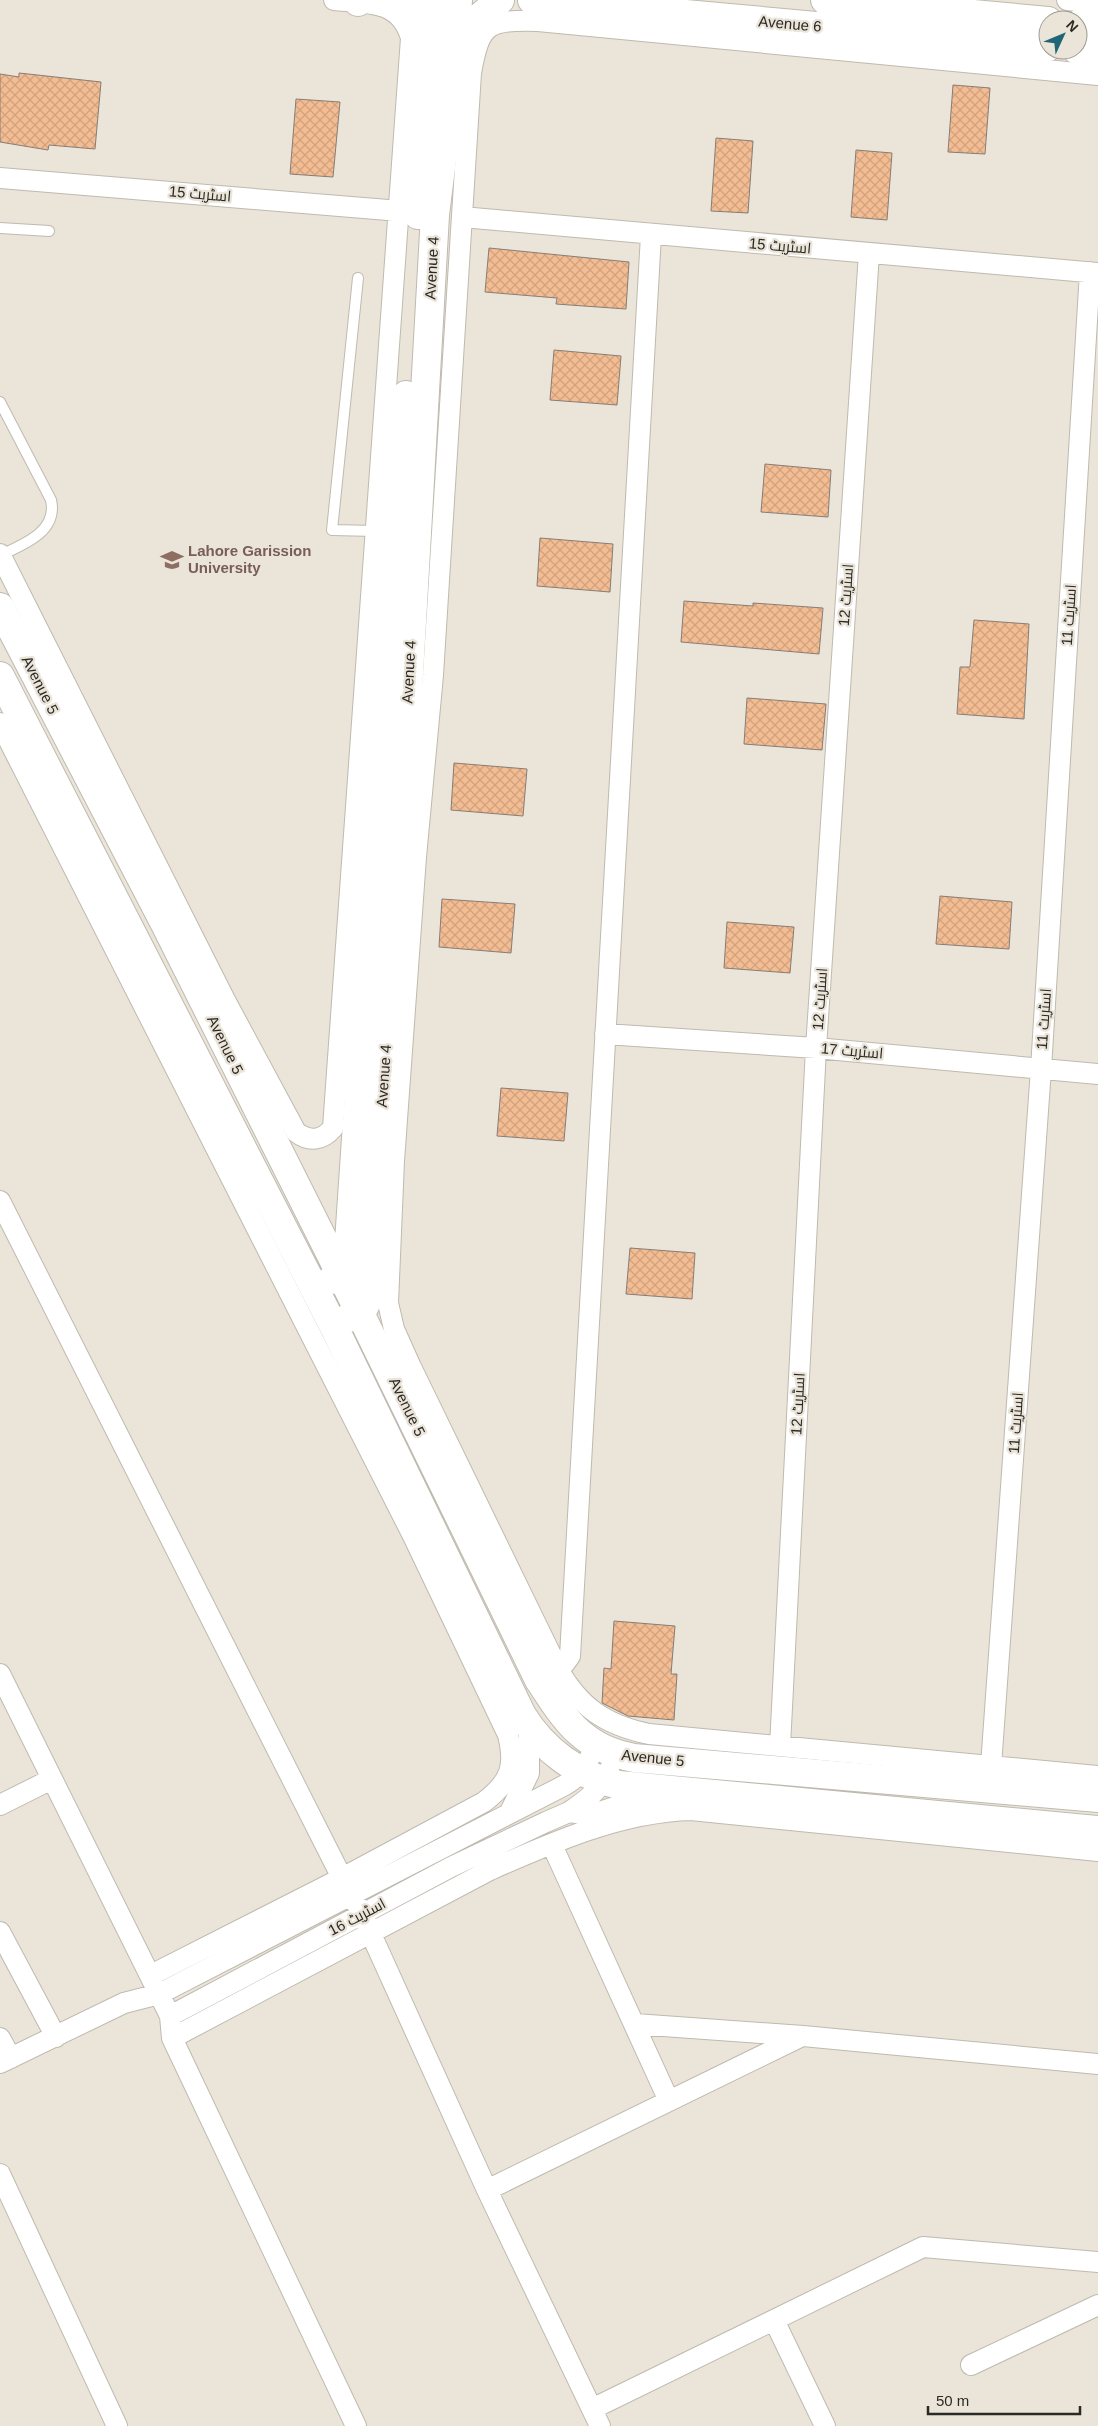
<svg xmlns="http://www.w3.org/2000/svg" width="1098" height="2426" viewBox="0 0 1098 2426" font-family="Arial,Cairo,sans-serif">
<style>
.building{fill:url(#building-cross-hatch);stroke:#877d76}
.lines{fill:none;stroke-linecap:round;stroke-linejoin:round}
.service-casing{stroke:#bfbaaf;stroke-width:12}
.minor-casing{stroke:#bfbaaf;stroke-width:22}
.secondary-casing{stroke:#bfbaaf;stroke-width:30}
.service{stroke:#fff;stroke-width:10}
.minor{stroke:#fff;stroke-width:20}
.secondary{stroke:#fff;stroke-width:28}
.labels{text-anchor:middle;stroke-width:4.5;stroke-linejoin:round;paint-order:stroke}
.street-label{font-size:15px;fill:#2b2925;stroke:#eae4d9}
.education-label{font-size:15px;font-weight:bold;fill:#785e54;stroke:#eae4d9;text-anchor:start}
</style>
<defs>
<pattern id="building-cross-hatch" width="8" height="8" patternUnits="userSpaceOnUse" patternTransform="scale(1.25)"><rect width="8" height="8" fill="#f3bc92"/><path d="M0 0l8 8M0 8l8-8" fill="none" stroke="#d0a27e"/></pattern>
</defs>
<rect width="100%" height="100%" fill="#eae4d9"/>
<path class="building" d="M19,73L101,82L95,149L49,145L48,150L0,142V74L19,77Z
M953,85L990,88L985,154L948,152Z
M296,99L340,102L333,177L290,174Z
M716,138L753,141L748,213L711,211Z
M856,150L892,153L887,220L851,217Z
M489,248L629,262L626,309L556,304L557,298L485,292Z
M554,350L621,356L617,405L550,400Z
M765,464L831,470L828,517L761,512Z
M540,538L613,544L610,592L537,586Z
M684,601L753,606V603L823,608L819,654L681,642Z
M974,620L1029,624L1024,719L957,714L960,667H970Z
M747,698L826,704L822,750L744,744Z
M454,763L527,769L523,816L451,810Z
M940,896L1012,902L1009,949L936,944Z
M442,899L515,904L511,953L439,947Z
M727,922L794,927L790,973L724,968Z
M501,1088L568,1093L564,1141L497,1136Z
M630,1248L695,1253L692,1299L626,1294Z
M614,1621L675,1626L671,1674H677L674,1720L628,1716L602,1703L604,1668L611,1669Z"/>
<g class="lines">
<defs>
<path id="service" d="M0,228L49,231
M358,278L332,530L376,531
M0,402L51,500C58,531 25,544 1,555"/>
<path id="minor" d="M1067,0L1098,3
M0,178L400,211
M462,217L1098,273
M651,235L570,1656L565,1663L557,1667C579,1707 605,1725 649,1734L1098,1776
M0,554L225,1000L296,1132C309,1142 322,1141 333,1128L411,38C400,0 368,3 334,0
M0,723L413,1536L508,1735C516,1767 510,1782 484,1802L342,1878L151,1975
M605,1034L816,1048L1098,1074
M0,1201L342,1878L362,1914L487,2190L600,2426
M557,1667L411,1367L394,1329L388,1303L394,1161L416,857L433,675L471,73C480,22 488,20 538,21L1098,75
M0,1674L170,2016L172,2038L356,2426
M780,1746L816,1048L869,253
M991,1766L1041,1069L1090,272
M0,1805L52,1779
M510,1812L529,1773V1727
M569,1812C587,1800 600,1790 609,1770
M552,1845L669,2101
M0,1932L56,2037
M170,2016L451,1867L546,1822L569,1812L591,1815L662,1791
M635,2024L803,2036L1098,2064
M0,2038L11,2058
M172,2038L490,1870C553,1842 621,1812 691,1810L1098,1851
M0,2063L124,2003L159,1994L565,1785C581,1776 589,1762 595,1745
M0,2174L117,2426
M487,2190L802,2036
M774,2320L825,2426
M971,2365L1098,2305
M592,2409L923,2247L1098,2262"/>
<path id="secondary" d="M403,0L421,18L430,32
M532,0L1048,47
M825,0L1048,21
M358,2V0
M1078,24L1098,26
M456,45L469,26L500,0
M1077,50L1098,52
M418,215L433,0
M0,607L165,924L359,1311L539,1680C565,1720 583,1749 634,1758L1098,1798
M0,676L334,1327L522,1715C543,1750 579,1776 619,1785L1098,1830
M331,1280L344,1271L348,1257L406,395
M348,1318L365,1306L370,1289L404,763L435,215L453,72L458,0"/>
</defs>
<use href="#service" class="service-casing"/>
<use href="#minor" class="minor-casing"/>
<use href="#secondary" class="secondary-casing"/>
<use href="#service" class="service"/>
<use href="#minor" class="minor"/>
<use href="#secondary" class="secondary"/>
</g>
<defs>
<symbol id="university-bare" viewBox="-9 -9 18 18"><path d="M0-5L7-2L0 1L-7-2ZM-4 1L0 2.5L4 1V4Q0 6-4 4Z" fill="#8d6e63" stroke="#eae4d9" stroke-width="2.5" paint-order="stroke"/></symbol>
</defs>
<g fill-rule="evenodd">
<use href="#university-bare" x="156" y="544" width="32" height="32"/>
</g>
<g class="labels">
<g class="street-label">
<text transform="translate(790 24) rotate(5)" y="5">Avenue 6</text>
<text transform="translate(200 194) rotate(5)" y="5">اسٹریٹ 15</text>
<text transform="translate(780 246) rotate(5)" y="5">اسٹریٹ 15</text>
<text transform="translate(432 268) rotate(-87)" y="5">Avenue 4</text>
<text transform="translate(846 595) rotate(-86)" y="5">اسٹریٹ 12</text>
<text transform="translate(1069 615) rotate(-86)" y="5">اسٹریٹ 11</text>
<text transform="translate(409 672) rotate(-87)" y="5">Avenue 4</text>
<text transform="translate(40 685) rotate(63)" y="5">Avenue 5</text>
<text transform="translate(820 999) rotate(-86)" y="5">اسٹریٹ 12</text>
<text transform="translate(1044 1019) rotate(-86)" y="5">اسٹریٹ 11</text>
<text transform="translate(225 1045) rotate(64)" y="5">Avenue 5</text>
<text transform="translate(852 1051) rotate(5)" y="5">اسٹریٹ 17</text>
<text transform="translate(384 1076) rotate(-86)" y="5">Avenue 4</text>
<text transform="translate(798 1404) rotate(-87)" y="5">اسٹریٹ 12</text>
<text transform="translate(407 1407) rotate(64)" y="5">Avenue 5</text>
<text transform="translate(1016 1423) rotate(-86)" y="5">اسٹریٹ 11</text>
<text transform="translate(653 1758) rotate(6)" y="5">Avenue 5</text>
<text transform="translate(357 1917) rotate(-28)" y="5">اسٹریٹ 16</text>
</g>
<g class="education-label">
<text x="188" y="556">Lahore Garission<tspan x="188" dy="17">University</tspan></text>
</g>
</g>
<g transform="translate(1063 35) rotate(46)"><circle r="24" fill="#eae4d9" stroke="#9e9991"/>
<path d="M0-4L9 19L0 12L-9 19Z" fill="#216677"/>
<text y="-8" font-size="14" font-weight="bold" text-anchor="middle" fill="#2b2925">N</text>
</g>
<path d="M928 2406v8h152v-8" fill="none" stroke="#2b2925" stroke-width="2.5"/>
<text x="936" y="2406" font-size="15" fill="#2b2925" stroke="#eae4d9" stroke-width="4" paint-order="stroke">50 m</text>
</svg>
